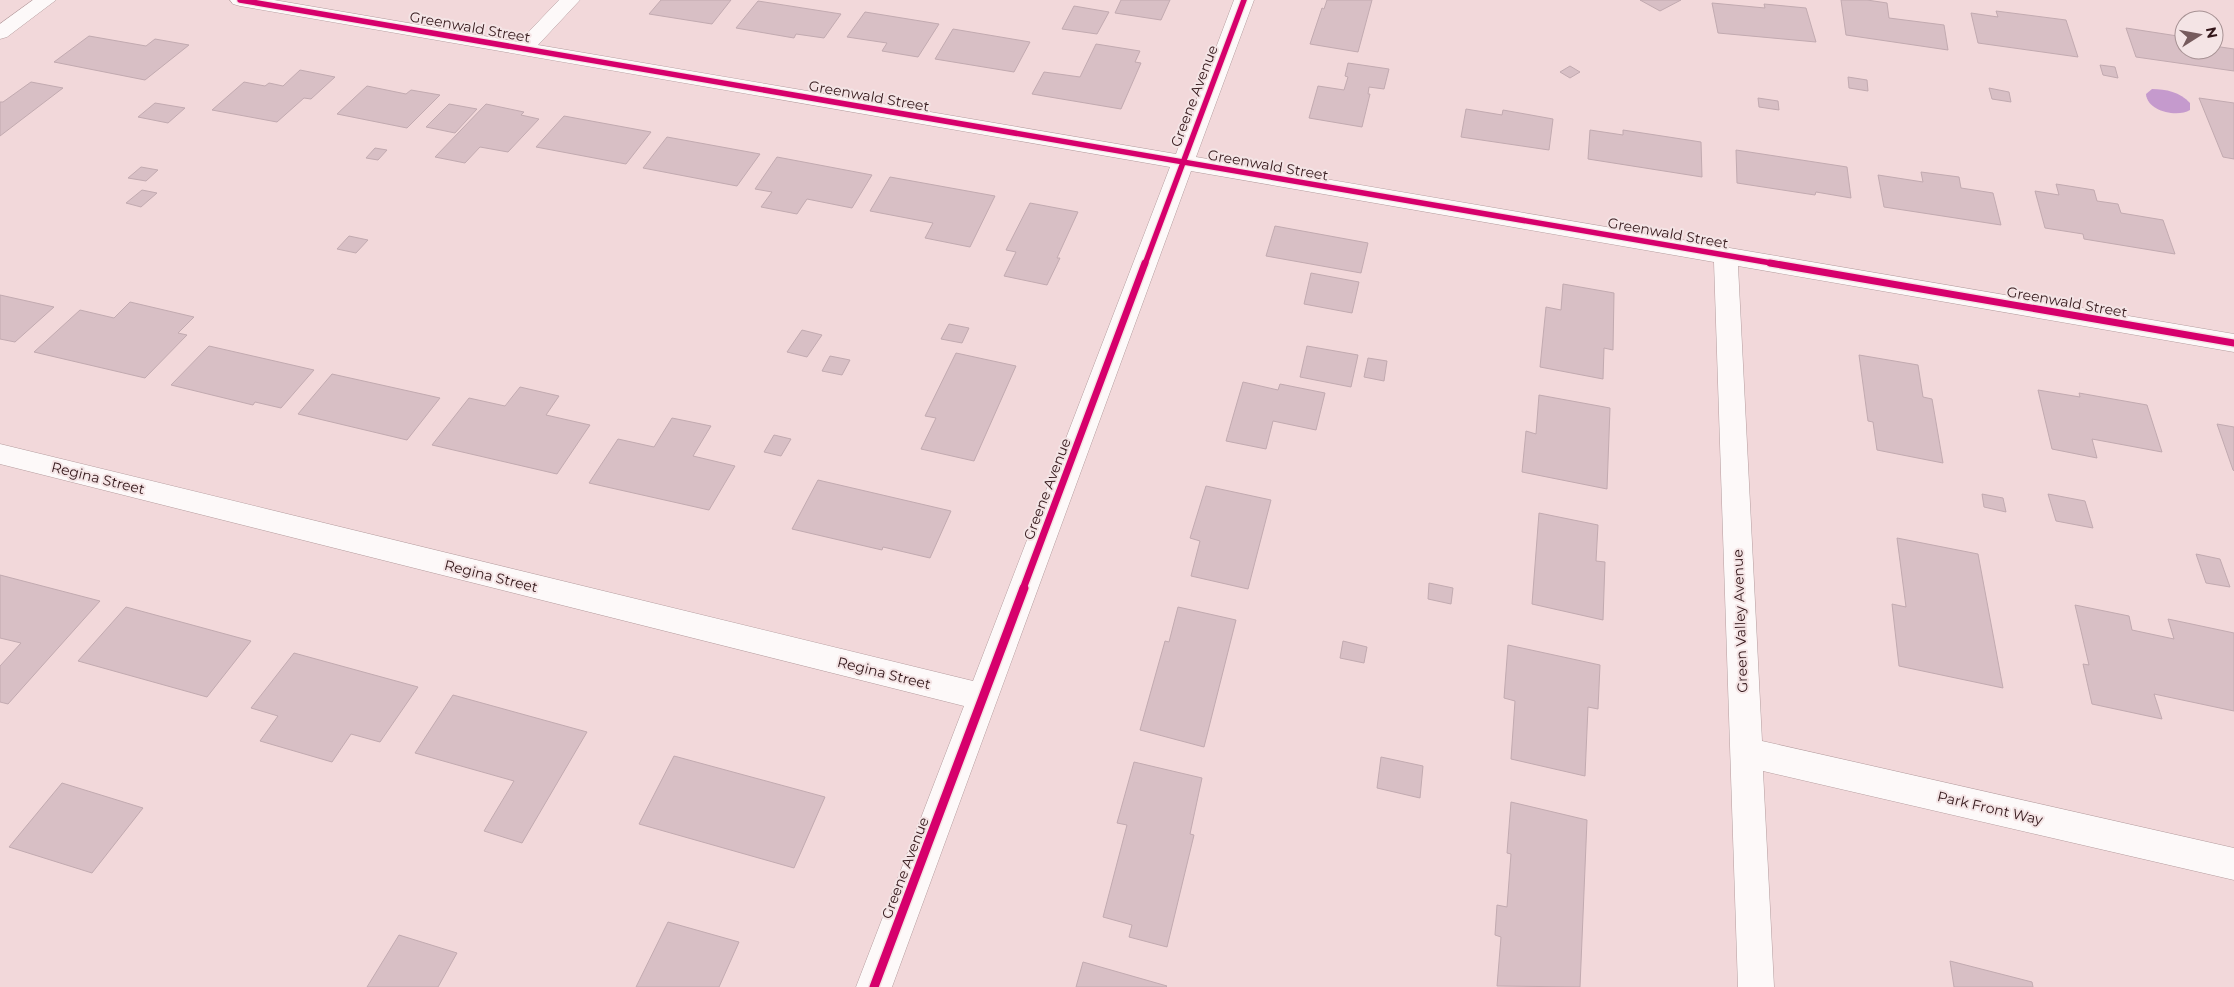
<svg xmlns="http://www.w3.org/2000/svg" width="2234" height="987" viewBox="0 0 2234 987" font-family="Montserrat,sans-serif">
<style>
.water{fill:#c59acd}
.building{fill:#d8bfc5;stroke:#c2aab0}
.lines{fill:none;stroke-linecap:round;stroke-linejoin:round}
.minor-casing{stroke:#b49c9e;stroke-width:1}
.minor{fill:#fdf9f9;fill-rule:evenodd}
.cycleway-far2-casing{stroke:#f4e4e5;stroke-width:8}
.cycleway-far1-casing{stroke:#f4e4e5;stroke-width:10}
.cycleway-casing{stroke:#f4e4e5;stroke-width:12}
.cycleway-far2{stroke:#d6006c;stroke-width:5.5}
.cycleway-far1{stroke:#d6006c;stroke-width:7}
.cycleway{stroke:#d6006c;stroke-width:9}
.labels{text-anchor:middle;stroke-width:4;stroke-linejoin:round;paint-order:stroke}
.street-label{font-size:14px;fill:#33171a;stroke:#f4e4e5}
</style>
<rect width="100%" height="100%" fill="#f2d8da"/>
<path class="water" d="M2152,89C2166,89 2180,92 2190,103V110C2177,118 2147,111 2146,94Z"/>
<path class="building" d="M661,0H731L712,24L649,14Z
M1121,0H1170L1161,20L1115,13Z
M1327,0H1372L1358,52L1310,44L1322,8L1324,9Z
M1640,0H1681L1660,11Z
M1841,0H1867L1887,3L1889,18L1944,25L1948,50L1846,35Z
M758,1L841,14L824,38L796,34L794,38L736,28Z
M1712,3L1765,8L1764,4L1806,8L1816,42L1718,33Z
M1074,6L1109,12L1097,34L1062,29Z
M1996,11L2066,20L2078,57L1978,43L1971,13L1998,17Z
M865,12L939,24L918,57L882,51L887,43L847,37Z
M2126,28L2184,37V50H2214V46L2234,49V71L2136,57Z
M953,29L1030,42L1014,72L935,59Z
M89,36L146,46L155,39L189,45L145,80L54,62Z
M1096,44L1140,51L1135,62L1141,63L1121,109L1032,94L1044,72L1080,77Z
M1348,63L1389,69L1384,89L1369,87L1368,94H1370L1362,127L1309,118L1318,86L1344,90L1348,77L1345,76Z
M2100,65L2115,67L2118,78L2103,75Z
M1570,66L1580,72L1570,78L1560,72Z
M300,70L335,77L311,99L304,98L277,122L212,110L244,82L265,86L269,83L283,86Z
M1848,77L1867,80L1868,91L1849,88Z
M31,82L63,88L0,136V102H3Z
M367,86L406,94L411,90L440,95L407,128L337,114Z
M1989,88L2009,92L2011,102L1992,99Z
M1758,98L1778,101L1779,110L1759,107Z
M2199,98L2234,103V159L2223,157Z
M155,103L185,108L168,123L138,117Z
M449,104L477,109L455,133L426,127Z
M486,104L524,112L521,115L539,119L508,152L480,147L465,163L435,157Z
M1466,109L1502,115L1503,110L1553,119L1549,150L1461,137Z
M564,116L651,132L626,164L536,147Z
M1590,130L1623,135V130L1701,142L1702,177L1588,159Z
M667,137L760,154L737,186L643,168Z
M375,148L387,150L378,160L366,158Z
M1736,150L1847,167L1851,198L1816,192L1815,195L1737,183Z
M777,157L872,175L852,208L807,199L797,214L761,207L772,192L755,189Z
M141,167L158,170L146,181L128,178Z
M1921,172L1959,177L1961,188L1993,193L2001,225L1884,207L1878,175L1923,182Z
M890,177L995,196L970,247L925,238L933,223L870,211Z
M2056,184L2094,190L2097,201L2118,204L2121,213L2163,220L2175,254L2084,239L2083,234L2045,228L2035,191L2059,195Z
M142,190L157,193L141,207L126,203Z
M1030,203L1078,212L1057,258H1060L1047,285L1004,276L1016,252L1006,250Z
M1275,226L1368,243L1361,273L1266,256Z
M349,236L368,240L356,253L337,249Z
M1311,273L1359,282L1352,313L1304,304Z
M1563,284L1614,293L1613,350L1604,348L1603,379L1540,367L1546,307L1561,310Z
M0,295L54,307L15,342L0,339Z
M130,302L194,317L178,333L187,335L145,378L34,352L80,310L114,318Z
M949,324L969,328L962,343L941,339Z
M802,330L822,335L807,357L787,352Z
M209,346L314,370L281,408L255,402L253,405L171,385Z
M1307,346L1358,355L1351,387L1300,377Z
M956,353L1016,366L974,461L921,449L936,418L925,416Z
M1859,355L1918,365L1923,397L1932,399L1943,463L1877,450L1873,422L1868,421Z
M830,356L850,360L842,375L822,371Z
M1368,358L1387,361L1384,381L1364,377Z
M332,374L440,398L407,440L298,414Z
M1243,382L1278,390L1280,384L1325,393L1316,430L1273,421L1266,449L1226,441Z
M520,387L559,396L546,415L590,425L557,474L432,445L469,398L505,406Z
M2038,390L2080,397L2079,393L2147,405L2162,452L2092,439L2097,458L2052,449Z
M1539,395L1610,408L1607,489L1522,472L1526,431L1536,434Z
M672,418L711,426L693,456L735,466L709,510L589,483L618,439L654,447Z
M2217,424L2234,427V471L2233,470Z
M774,435L791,439L781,456L764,452Z
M818,480L951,511L930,558L883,547L882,550L792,529Z
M1206,486L1271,500L1248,589L1191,576L1200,541L1190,538Z
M1982,494L2003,498L2006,512L1984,507Z
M2048,494L2085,501L2093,528L2056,521Z
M1539,513L1598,525L1596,561L1605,562L1603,620L1532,604Z
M1897,538L1978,554L2003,688L1899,666L1892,604L1906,607Z
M2196,554L2220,559L2230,587L2206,583Z
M0,575L100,601L8,704L0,702V666L21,643L0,638Z
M1429,583L1453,588L1451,604L1428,599Z
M2075,605L2129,616L2132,630L2174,639L2168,619L2234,633V711L2154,694L2162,719L2092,704L2083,664L2089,665Z
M126,607L251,641L207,697L78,661Z
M1178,607L1236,620L1204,747L1140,730L1165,641L1169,642Z
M1343,641L1367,647L1364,663L1340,658Z
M1508,645L1600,665L1598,709L1588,707L1585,776L1511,759L1515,701L1504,698Z
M294,653L418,687L380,742L351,734L332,762L260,741L278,716L251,708Z
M453,695L587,732L522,843L484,831L514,781L415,753Z
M674,756L825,797L794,868L639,824Z
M1381,757L1423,766L1420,798L1377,788Z
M1134,762L1202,778L1190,834L1194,835L1167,947L1129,937L1132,925L1103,917L1127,825L1117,823Z
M62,783L143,808L92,873L9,847Z
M1511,802L1587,820L1580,987L1497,986L1501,937L1495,935L1497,905L1507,907L1511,854L1507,853Z
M668,922L739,942L719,987H636Z
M399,935L457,953L438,987H367Z
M1950,961L2032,982L2033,987H1954Z
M1083,962L1167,986L1166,987H1076Z"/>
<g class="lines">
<defs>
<path id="minor" d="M33,0H56L7,37L0,39V24Z
M230,0H274L519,42L559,0H580L538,45L1176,154L1234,0H1254L1196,157L2234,334V352L1738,266L1762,741L2234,848V880L1763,771L1774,987H1738L1714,262L1191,171L892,987H856L964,706L0,464V444L973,681L1170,167L240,6L233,4Z"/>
</defs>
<use href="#minor" class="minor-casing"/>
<use href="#minor" class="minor"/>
<defs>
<path id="cycleway-far2" d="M240,0L1777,264
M1145,264L1244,0"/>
<path id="cycleway-far1" d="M1770,263L2234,343
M1023,589L1145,263"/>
<path id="cycleway" d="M874,987L1024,588"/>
</defs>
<use href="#cycleway-far2" class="cycleway-far2-casing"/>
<use href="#cycleway-far1" class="cycleway-far1-casing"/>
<use href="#cycleway" class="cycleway-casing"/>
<use href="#cycleway-far2" class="cycleway-far2"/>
<use href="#cycleway-far1" class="cycleway-far1"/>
<use href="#cycleway" class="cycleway"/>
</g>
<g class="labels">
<g class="street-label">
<text transform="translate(470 27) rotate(10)" y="5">Greenwald Street</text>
<text transform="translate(869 96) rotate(10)" y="5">Greenwald Street</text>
<text transform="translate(1194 96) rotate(-69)" y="5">Greene Avenue</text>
<text transform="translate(1268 165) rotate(10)" y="5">Greenwald Street</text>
<text transform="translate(1668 233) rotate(10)" y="5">Greenwald Street</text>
<text transform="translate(2067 302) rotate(10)" y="5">Greenwald Street</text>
<text transform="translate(98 478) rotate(14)" y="5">Regina Street</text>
<text transform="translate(1047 489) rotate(-69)" y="5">Greene Avenue</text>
<text transform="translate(491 576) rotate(14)" y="5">Regina Street</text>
<text transform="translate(1740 621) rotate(-92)" y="5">Green Valley Avenue</text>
<text transform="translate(884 673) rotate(14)" y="5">Regina Street</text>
<text transform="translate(1990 808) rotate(13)" y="5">Park Front Way</text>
<text transform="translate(905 868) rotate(-69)" y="5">Greene Avenue</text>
</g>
</g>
<g transform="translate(2199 35) rotate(79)"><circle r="24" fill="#f4e4e5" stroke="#a79294"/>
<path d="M0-4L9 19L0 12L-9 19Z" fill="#765b5d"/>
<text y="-8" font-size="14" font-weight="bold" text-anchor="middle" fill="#33171a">N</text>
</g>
</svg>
